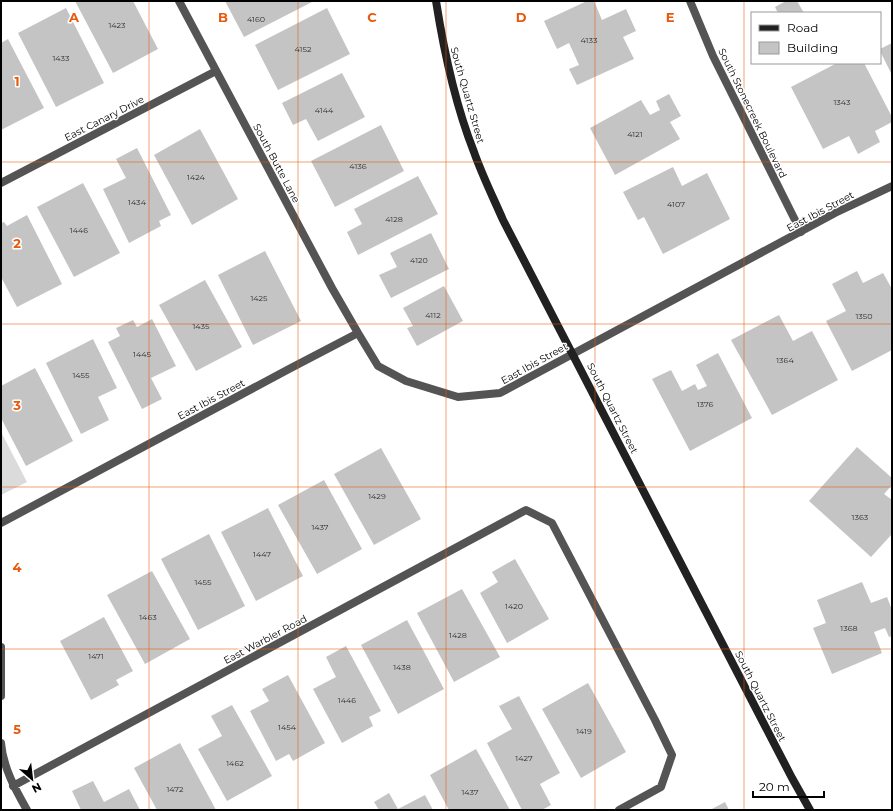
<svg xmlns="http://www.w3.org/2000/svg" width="893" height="811" viewBox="0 0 893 811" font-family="Montserrat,sans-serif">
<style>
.green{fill:#dbdbdb}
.building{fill:#c4c4c4}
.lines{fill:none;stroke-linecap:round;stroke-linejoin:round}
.street{stroke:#545454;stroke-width:8}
.secondary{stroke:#212121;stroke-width:8}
.grid{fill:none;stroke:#e8590c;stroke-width:1;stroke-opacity:0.55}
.labels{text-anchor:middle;stroke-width:3;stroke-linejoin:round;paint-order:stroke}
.number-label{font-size:8px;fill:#313131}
.street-label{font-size:10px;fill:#000;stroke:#fff}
.grid-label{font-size:13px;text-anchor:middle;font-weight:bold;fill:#e8590c;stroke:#fff;stroke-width:3;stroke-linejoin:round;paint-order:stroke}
</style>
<rect width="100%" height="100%" fill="#fff"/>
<path class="green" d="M1,432L27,482L1,495Z"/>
<path class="building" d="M75,1H133L158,49L113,73Z
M225,1H314L244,37Z
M587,1H594L602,20L626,9L636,31L623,37L634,59L577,85L569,69L579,65L569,43L557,49L544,21Z
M786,1H797L804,13H778L775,7Z
M66,8L104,83L56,107L18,33Z
M327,8L350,54L278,90L255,45Z
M8,39L44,108L1,130V43Z
M892,43V75L880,51V49Z
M837,63H864L892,117V122L875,131L880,142L858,154L849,136L823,149L791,87Z
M342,73L365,117L318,141L306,119L293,125L282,103Z
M669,94L681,116L670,122L680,139L615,175L590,128L641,100L650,115L660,110L656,101Z
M381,125L404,171L335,207L311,161Z
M200,129L238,199L192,225L154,155Z
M137,148L171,215L159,221L161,226L129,243L103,189L126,178L116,159Z
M673,167L682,186L707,173L730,219L663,254L644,217L638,220L623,192Z
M418,176L438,214L358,255L347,232L362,224L354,209Z
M83,183L120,253L74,277L37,207Z
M27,215L62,284L17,307L1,277V223L4,222L7,226Z
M431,233L449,269L391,298L379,275L397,267L390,253Z
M265,251L301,321L253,345L218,275Z
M857,271L863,283L883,273L892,289V350L852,371L826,321L846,311L832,284Z
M205,280L242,347L196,371L159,305Z
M444,286L463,321L417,346L407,328L413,326L403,308Z
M779,315L793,341L812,331L838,380L772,415L731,340Z
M152,319L176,366L151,378L162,399L142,409L108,342L120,336L116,328L133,320L137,327Z
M93,339L117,388L98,397L109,420L81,434L46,363Z
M718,353L752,418L690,451L652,379L671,370L682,391L695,384L698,390L707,386L696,365Z
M35,368L73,441L26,466L1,418V386Z
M857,447L892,478V485L884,494L892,500V534L871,557L809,501Z
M381,448L421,519L374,545L334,474Z
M324,480L362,549L317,574L278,505Z
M268,508L303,576L256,601L221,532Z
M209,534L245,606L198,630L161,559Z
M515,559L549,619L507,643L480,593L498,582L492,572Z
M152,571L190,639L145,664L107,595Z
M862,582L871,603L887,597L892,610V636L889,637L885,628L874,632L882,653L832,674L813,628L826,623L817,600Z
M462,589L500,657L454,682L417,613Z
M104,617L133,671L116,680L119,685L91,700L60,641Z
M407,620L444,689L398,714L361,645Z
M346,646L381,711L369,717L373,726L342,743L313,689L336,677L326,657Z
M288,675L325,743L293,761L289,754L276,761L250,711L269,701L262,689Z
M588,683L626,752L581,778L542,709Z
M519,696L560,773L540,784L551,805L542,810H522L487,743L512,729L499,706Z
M232,705L272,776L227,801L198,749L222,736L211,716Z
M180,743L216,810H157L134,768Z
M476,749L510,810H449L430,775Z
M93,781L104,802L129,789L140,810H81L72,791Z
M389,793L398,809L425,795L433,810H379L374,802Z
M725,802L729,810H710Z"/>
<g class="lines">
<path class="street" d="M179,1L332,288L358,333
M690,1L713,56L801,232
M1,183L216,71
M1,523L289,369L358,333L378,366L406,381L458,397L500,393L835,213L892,186
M1,647V696
M1,743C3,767 15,789 27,810
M13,786L526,510L552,523L655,720L672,755L661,787L619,810"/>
<path class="secondary" d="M436,1C444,52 455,104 474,152C482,175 493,197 503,220L792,778L810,810"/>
</g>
<path class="grid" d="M149,1V810M298,1V810M446,1V810M595,1V810M744,1V810M1,162H892M1,324H892M1,487H892M1,649H892"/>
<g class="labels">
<g class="number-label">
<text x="256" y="22">4160</text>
<text x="117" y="28">1423</text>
<text x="589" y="43">4133</text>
<text x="303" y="52">4152</text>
<text x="61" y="61">1433</text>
<text x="842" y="105">1343</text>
<text x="324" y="113">4144</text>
<text x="635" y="137">4121</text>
<text x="358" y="169">4136</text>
<text x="196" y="180">1424</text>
<text x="137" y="205">1434</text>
<text x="676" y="207">4107</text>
<text x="394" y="222">4128</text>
<text x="79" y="233">1446</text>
<text x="419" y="263">4120</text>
<text x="259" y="301">1425</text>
<text x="433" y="318">4112</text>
<text x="864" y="319">1350</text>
<text x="201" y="329">1435</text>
<text x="142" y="357">1445</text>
<text x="785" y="363">1364</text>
<text x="81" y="378">1455</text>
<text x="705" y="407">1376</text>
<text x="377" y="499">1429</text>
<text x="860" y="520">1363</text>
<text x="320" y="530">1437</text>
<text x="262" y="557">1447</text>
<text x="203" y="585">1455</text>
<text x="514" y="609">1420</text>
<text x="148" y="620">1463</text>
<text x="849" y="631">1368</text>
<text x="458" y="638">1428</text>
<text x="96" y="659">1471</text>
<text x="402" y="670">1438</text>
<text x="347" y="703">1446</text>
<text x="287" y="730">1454</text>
<text x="584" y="734">1419</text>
<text x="524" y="761">1427</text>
<text x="235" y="766">1462</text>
<text x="175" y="792">1472</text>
<text x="470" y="795">1437</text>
</g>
<g class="street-label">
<text transform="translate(468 95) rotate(74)" y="4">South Quartz Street</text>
<text transform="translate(753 113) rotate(64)" y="4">South Stonecreek Boulevard</text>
<text transform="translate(104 118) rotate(-27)" y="4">East Canary Drive</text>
<text transform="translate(277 163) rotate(62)" y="4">South Butte Lane</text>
<text transform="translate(820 211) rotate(-28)" y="4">East Ibis Street</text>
<text transform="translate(534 363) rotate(-29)" y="4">East Ibis Street</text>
<text transform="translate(211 399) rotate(-28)" y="4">East Ibis Street</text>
<text transform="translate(613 408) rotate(63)" y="4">South Quartz Street</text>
<text transform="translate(265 639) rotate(-28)" y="4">East Warbler Road</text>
<text transform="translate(761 696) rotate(63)" y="4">South Quartz Street</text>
</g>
</g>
<g class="grid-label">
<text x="74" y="22">A</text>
<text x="223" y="22">B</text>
<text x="372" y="22">C</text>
<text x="521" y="22">D</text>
<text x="670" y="22">E</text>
<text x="17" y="86">1</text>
<text x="17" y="248">2</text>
<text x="17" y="410">3</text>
<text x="17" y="572">4</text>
<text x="17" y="734">5</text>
</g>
<rect width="893" height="811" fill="none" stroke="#000000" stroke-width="4"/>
<rect x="751" y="12" width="130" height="52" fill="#ffffff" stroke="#999999"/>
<rect x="759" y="25" width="20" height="6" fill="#212121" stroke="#999999"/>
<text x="787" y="32" font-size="12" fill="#000000">Road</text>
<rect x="759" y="42" width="20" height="12" fill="#c4c4c4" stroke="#999999"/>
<text x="787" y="52" font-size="12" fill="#000000">Building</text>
<g transform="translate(32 779) rotate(152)" stroke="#ffffff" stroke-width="3" paint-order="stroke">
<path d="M0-3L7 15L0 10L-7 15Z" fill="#000000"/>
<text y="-6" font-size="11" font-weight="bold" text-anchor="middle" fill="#000000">N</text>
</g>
<path d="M753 791v6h71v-6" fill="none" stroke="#000000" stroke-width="2"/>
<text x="759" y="791" font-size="12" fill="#000000" stroke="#ffffff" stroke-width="3" paint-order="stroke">20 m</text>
</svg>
